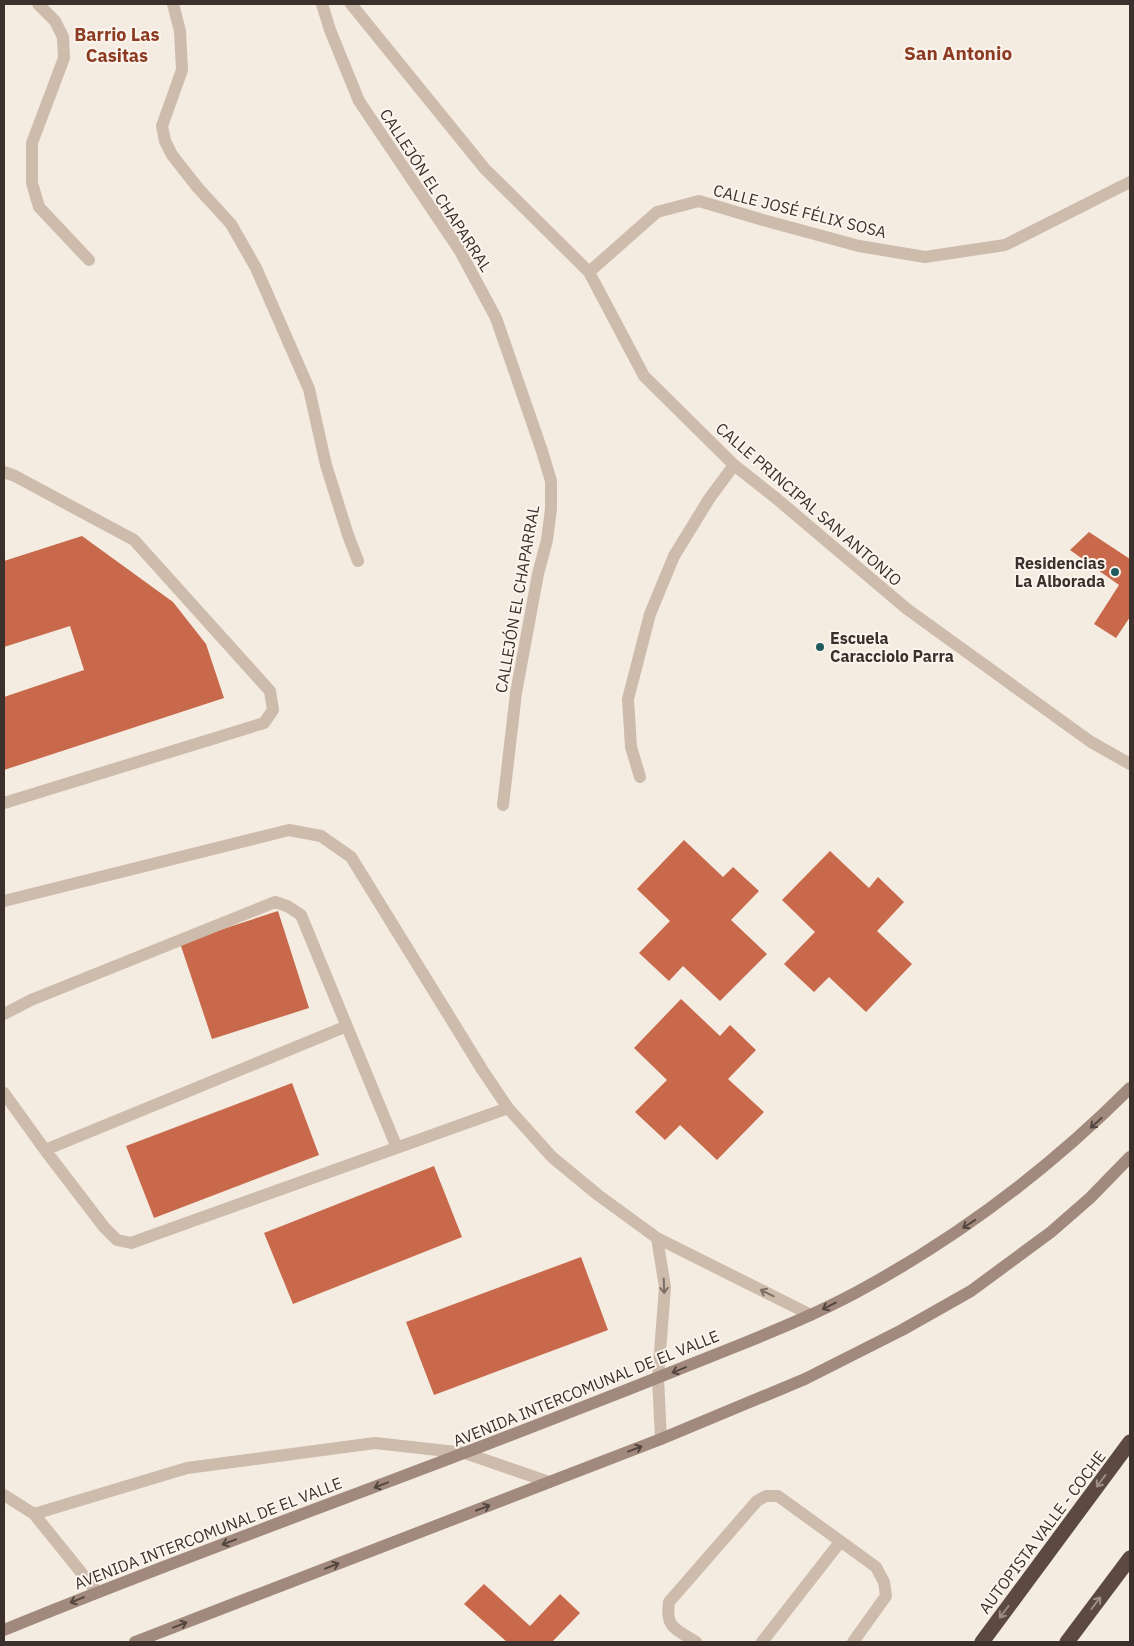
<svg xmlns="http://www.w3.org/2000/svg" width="1134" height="1646" viewBox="0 0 1134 1646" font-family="'IBM Plex Sans',sans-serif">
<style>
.building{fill:#c8694b}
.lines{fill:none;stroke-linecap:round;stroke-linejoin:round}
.service{stroke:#cdbbac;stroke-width:12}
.minor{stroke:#cdbbac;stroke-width:12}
.secondary{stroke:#a18a7d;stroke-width:12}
.motorway{stroke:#5c4a42;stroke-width:15}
.oneway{stroke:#544640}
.oneway2{stroke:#7d6f65}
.oneway3{stroke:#9c8e87}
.poi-dot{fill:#1f5a5e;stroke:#fbf5ee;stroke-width:2}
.labels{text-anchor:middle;stroke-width:4;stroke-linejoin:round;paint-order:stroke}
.street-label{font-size:16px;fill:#3b302b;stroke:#fbf5ee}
.poi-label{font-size:16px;font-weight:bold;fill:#3b302b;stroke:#fbf5ee;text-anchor:end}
.neighbourhood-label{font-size:18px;font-weight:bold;fill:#8c3b22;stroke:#fbf5ee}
.quarter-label{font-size:19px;font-weight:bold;fill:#8c3b22;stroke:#fbf5ee}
</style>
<rect width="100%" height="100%" fill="#f4ebe1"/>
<path class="building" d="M1089,532L1130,559V617L1116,638L1094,624L1119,585L1070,550Z
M82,536L173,602L206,644L224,698L4,770V697L84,670L70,626L4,647V561Z
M684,840L723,877L733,867L759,891L731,920L767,954L720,1001L683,966L669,981L639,953L670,921L637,889Z
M830,851L869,888L878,877L904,902L877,931L912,964L866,1012L829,977L814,992L784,964L815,932L782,900Z
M278,911L309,1008L212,1039L180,943Z
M681,999L720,1036L730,1025L756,1050L728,1079L764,1112L717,1160L680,1125L665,1140L635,1112L667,1080L634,1048Z
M292,1083L319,1155L154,1218L126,1146Z
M434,1166L462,1237L293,1304L264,1233Z
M581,1257L608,1330L434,1395L406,1322Z
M484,1584L530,1626L560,1594L580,1613L552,1642H507L464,1604Z"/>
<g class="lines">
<path class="service" d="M4,472L15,476L134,540L270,691L273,710L264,723L4,803
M4,901L289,830L321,836L351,857L483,1071L508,1108L552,1157L598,1195L657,1238L811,1315
M657,1238L665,1287L658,1378L661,1439"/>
<path class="minor" d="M38,4L55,21L63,37L64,58L32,143V183L39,207L89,260
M173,4L180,31L182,70L162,126L165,141L172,155L198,188L231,224L256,268L309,389L326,465L348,535L358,561
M322,4L330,30L359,101L460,251L496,318L542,451L551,481V509L547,540L538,574L516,693L503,805
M351,4L485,169L589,272L644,376L734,465L777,499L907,609L1091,742L1130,764
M589,272L657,212L699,201L763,220L859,246L925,257L1005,245L1130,182
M640,777L631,747L628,699L650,614L674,556L709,499L734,465
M4,1014L31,1000L275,902L287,906L301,915L397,1148
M4,1093L45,1150L104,1227L117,1240L131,1243L508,1108
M45,1150L347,1026
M4,1495L34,1514L97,1592
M34,1514L187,1468L375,1443L465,1453L549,1482
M696,1642C676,1629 665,1628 669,1602L757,1501L766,1496H778L876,1567L884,1582L886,1596L853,1642
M762,1642L840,1542"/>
<path class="secondary" d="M4,1630C181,1557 363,1493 542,1423C609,1397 675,1371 742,1344C781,1328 820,1312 857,1292C959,1237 1048,1170 1130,1088
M135,1642L661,1439L805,1379L902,1330L971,1291L1051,1232L1090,1198L1130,1157"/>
<path class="motorway" d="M982,1642L1130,1442
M1067,1642L1130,1558"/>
</g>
<defs><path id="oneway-shaft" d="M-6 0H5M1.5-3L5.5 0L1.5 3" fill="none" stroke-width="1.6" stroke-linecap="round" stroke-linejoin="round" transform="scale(1.25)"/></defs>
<g class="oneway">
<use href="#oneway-shaft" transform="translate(1096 1123) rotate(138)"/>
<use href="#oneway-shaft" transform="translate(969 1224) rotate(146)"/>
<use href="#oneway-shaft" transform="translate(829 1306) rotate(153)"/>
<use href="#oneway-shaft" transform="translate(679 1370) rotate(158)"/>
<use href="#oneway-shaft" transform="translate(635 1449) rotate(-21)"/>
<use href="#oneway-shaft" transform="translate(381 1485) rotate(159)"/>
<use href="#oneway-shaft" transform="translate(483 1508) rotate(-21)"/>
<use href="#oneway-shaft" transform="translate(229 1542) rotate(159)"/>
<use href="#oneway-shaft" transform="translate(332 1566) rotate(-21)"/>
<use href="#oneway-shaft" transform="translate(77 1600) rotate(158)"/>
<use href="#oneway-shaft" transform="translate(180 1625) rotate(-21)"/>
</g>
<g class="oneway2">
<use href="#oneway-shaft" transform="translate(664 1286) rotate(88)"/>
<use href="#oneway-shaft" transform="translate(767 1293) rotate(-153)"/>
</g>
<g class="oneway3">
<use href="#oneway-shaft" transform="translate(1101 1481) rotate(127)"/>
<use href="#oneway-shaft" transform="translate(1096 1603) rotate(-53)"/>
<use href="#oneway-shaft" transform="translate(1004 1612) rotate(127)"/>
</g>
<g class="poi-dot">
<circle cx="1115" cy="572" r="5"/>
<circle cx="820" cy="647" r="5"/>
</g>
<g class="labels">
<g class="street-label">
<text transform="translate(436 190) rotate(57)" y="6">CALLEJÓN EL CHAPARRAL</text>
<text transform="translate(800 211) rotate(14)" y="6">CALLE JOSÉ FÉLIX SOSA</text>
<text transform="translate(809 504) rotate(41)" y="6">CALLE PRINCIPAL SAN ANTONIO</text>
<text transform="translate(517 599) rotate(-80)" y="6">CALLEJÓN EL CHAPARRAL</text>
<text transform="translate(586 1388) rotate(-22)" y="6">AVENIDA INTERCOMUNAL DE EL VALLE</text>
<text transform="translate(1042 1532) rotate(-53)" y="6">AUTOPISTA VALLE - COCHE</text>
<text transform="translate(208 1533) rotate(-21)" y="6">AVENIDA INTERCOMUNAL DE EL VALLE</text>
</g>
<g class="poi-label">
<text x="1105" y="569">Residencias<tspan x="1105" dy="18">La Alborada</tspan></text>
<text x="830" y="644" text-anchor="start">Escuela<tspan x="830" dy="18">Caracciolo Parra</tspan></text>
</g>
<g class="neighbourhood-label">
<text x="117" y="41">Barrio Las<tspan x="117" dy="21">Casitas</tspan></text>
</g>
<g class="quarter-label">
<text x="958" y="60">San Antonio</text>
</g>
</g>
<rect width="1134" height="1646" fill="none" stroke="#3b302b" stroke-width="10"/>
</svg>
